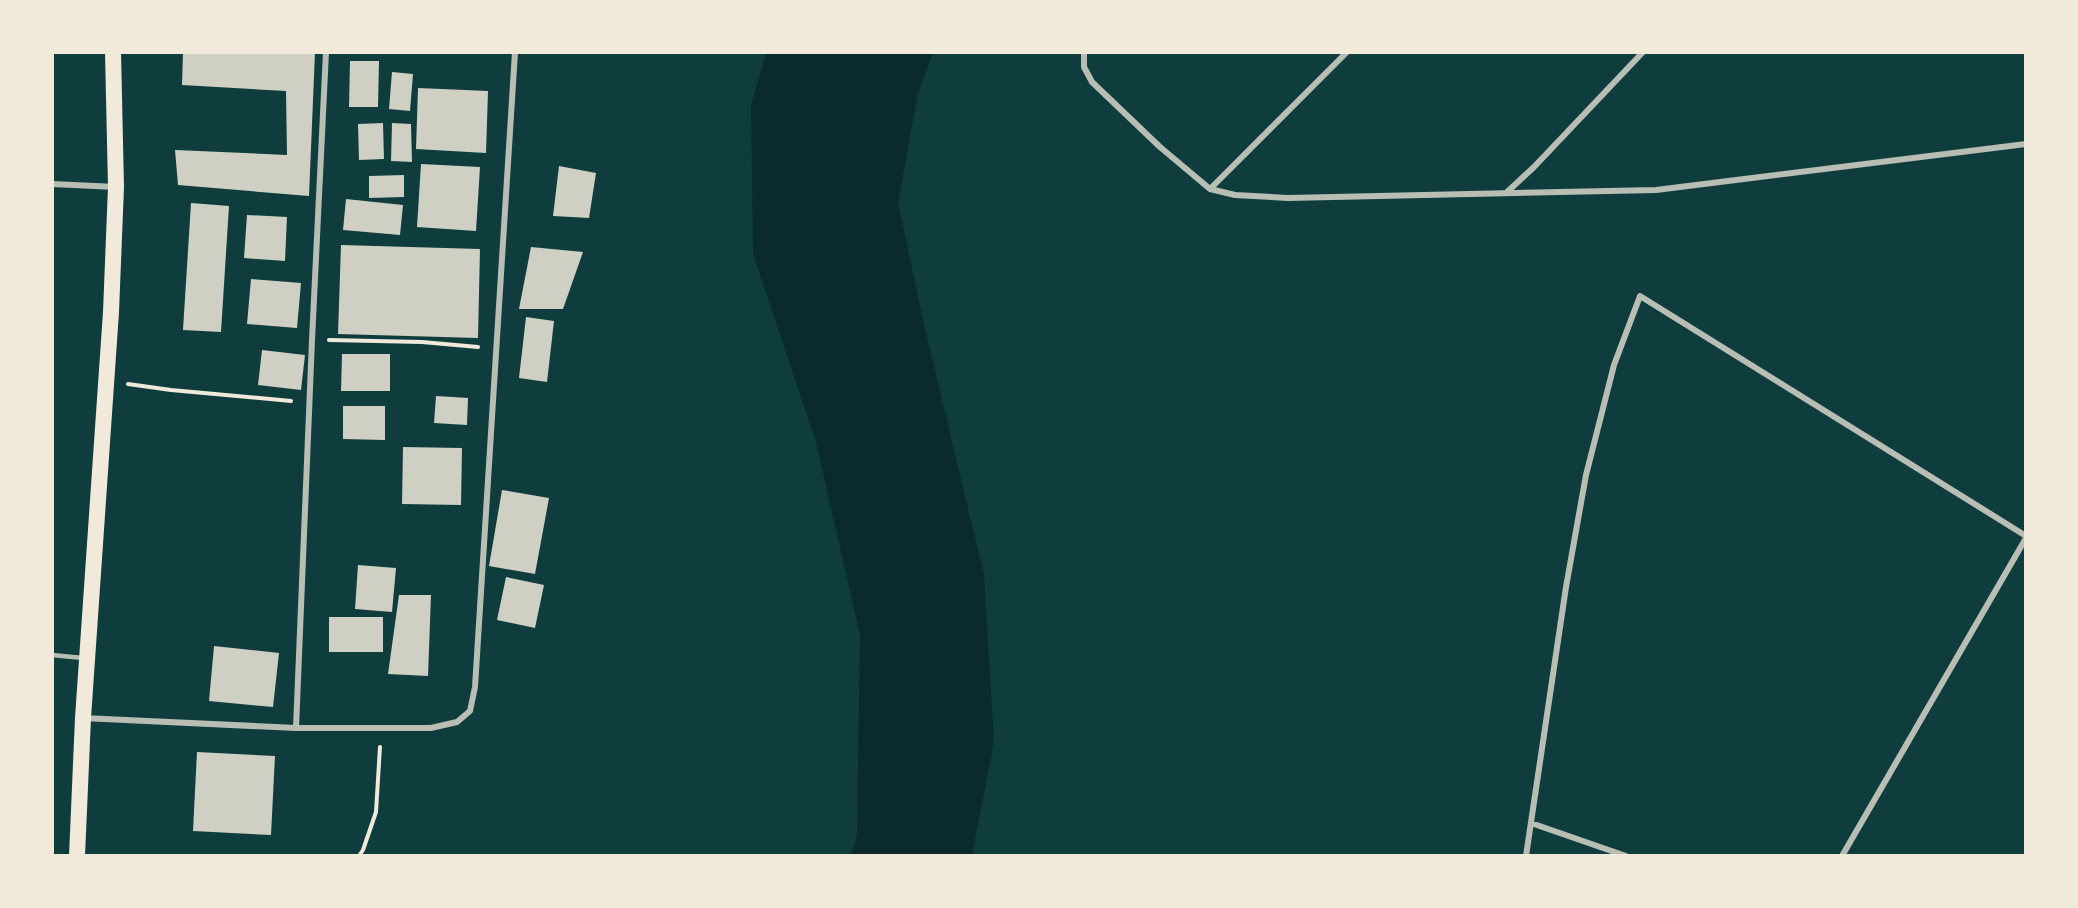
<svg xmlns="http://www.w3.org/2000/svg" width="2078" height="908" viewBox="0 0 2078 908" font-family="Barlow,sans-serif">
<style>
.water{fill:#0a2a2b}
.building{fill:#cfcfc3}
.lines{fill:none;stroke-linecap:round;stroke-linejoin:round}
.path{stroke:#f1e9da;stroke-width:4}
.service{stroke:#b8beb3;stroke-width:4.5}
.minor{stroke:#b8beb3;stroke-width:6}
.trunk{stroke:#f1e9da;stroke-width:16}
</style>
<rect width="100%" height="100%" fill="#0f3d3e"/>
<path class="water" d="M766,53H933L918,93L898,203L925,329L984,575L994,741L972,855H851L857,835L860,635L816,442L753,254L751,106Z"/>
<path class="building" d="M183,52H315L309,196L178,185L175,150L287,155L286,91L182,85Z
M350,61H379L378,107H349Z
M392,72L413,74L410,111L389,109Z
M418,88L488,91L486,153L416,149Z
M383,123L384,159L359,160L358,124Z
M392,123L411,124L412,162L391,161Z
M421,164L480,167L476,231L417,227Z
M559,166L596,173L589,218L553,216Z
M404,175V197L369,198V176Z
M346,199L403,205L400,235L343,230Z
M191,203L229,206L221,332L183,330Z
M247,215L287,217L285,261L244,258Z
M341,245L480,249L478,338L338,334Z
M531,247L583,252L563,309H519Z
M251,279L301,283L297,328L247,324Z
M526,317L554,321L547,382L519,378Z
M262,350L305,355L301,390L258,385Z
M342,354H390V391H341Z
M436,396L468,398L467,425L434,423Z
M343,406H385V440L343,439Z
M403,447L462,448L461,505L402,504Z
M502,490L549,498L535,574L489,566Z
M358,565L396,568L392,612L355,609Z
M506,577L544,585L535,628L497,620Z
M399,595H431L428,676L388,674Z
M329,617H383V652H329Z
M214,646L279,653L273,707L209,701Z
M197,752L275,756L271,835L193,831Z"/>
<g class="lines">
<path class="path" d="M329,340L422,342L478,347
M128,384L171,390L291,401
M359,856L363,850L376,812L380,747"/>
<path class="service" d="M52,655L83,658"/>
<path class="minor" d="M1084,52V67L1092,82L1160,147L1210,189L1235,195L1288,198L1656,190L2026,144
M52,184L116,187
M1210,189L1347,52
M1506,193L1534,167L1643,52
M83,718L296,728H431L457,722L470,711L475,687L515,52
M296,728L312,340L326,52
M1531,823L1626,856
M1526,856L1566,587L1586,475L1614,365L1640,296L2026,536
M1842,856L2026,538"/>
<path class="trunk" d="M77,856L83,718L111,312L116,187L113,52"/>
</g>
<rect width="2078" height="908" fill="none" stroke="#f1e9da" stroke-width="108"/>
</svg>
